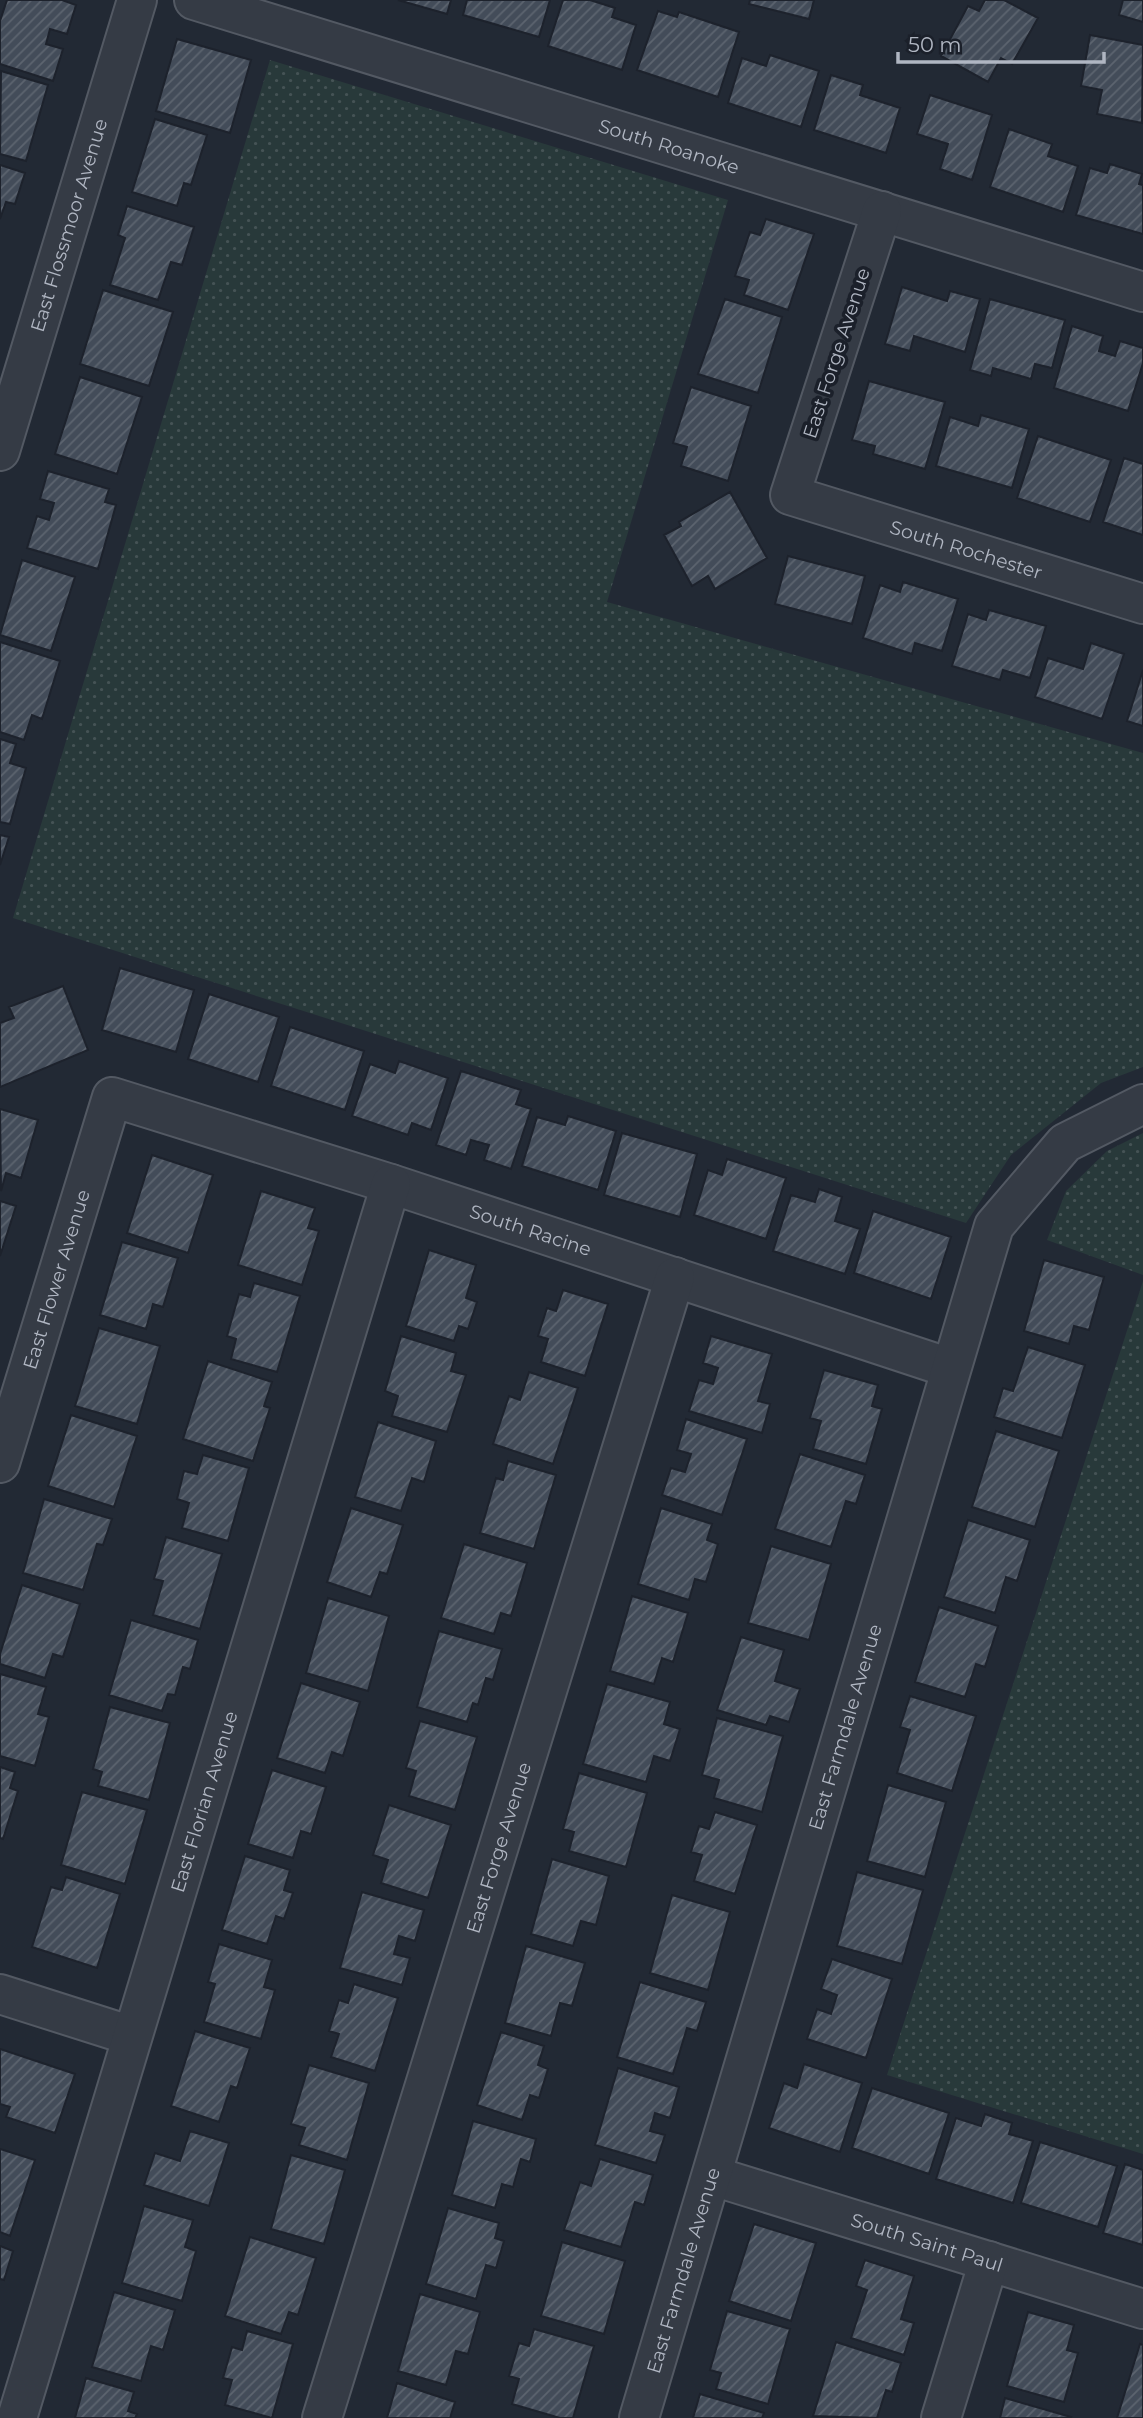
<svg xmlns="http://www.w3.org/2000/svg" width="1143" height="2418" viewBox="0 0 1143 2418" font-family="Montserrat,sans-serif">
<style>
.grass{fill:url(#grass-dots)}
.building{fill:url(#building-hatch);stroke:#1d222c;stroke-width:2}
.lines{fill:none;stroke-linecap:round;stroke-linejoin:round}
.minor-casing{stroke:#535963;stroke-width:42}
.minor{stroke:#353b45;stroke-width:38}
.labels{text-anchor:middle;stroke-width:7;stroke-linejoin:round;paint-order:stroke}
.street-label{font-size:19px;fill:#b0b6c2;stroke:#1b202a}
</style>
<defs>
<pattern id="grass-dots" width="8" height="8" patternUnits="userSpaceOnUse" patternTransform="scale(1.75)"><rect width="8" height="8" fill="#28393a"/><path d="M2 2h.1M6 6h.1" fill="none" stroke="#455355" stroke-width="1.8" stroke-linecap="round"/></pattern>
<pattern id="building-hatch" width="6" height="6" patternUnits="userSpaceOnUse" patternTransform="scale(1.75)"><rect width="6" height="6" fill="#434c59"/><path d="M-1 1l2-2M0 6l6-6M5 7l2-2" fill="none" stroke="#5c646f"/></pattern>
</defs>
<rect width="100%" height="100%" fill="#222934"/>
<path class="grass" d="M270,60L728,200L607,602L1143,753V1067L1101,1083L1011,1155L966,1223L13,918Z
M1143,1133V1275L1047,1240L1066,1191L1107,1151Z
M1143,1281V2154L887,2075Z"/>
<path class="building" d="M7,0H62L76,5L67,34L50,29L46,44L63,49L53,81L0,64V21Z
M398,0H451L447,14Z
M467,0H550L539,37L463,15Z
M563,0H590L615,8L612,17L636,25L622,70L548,46Z
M750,0H814L809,19L749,4Z
M985,0H1004L1038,18L1012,64L1001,58L988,82L941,56L968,6L979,11Z
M1123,0H1143V22L1119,15Z
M658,11L677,17L679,12L739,32L718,97L637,70Z
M1090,35L1143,45L1142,123L1097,114L1102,90L1081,86Z
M177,39L251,60L230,133L156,111Z
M770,55L819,71L801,127L728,103L742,58L766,66Z
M1,71L48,85L26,161L0,154Z
M831,75L863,85L860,95L900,108L886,153L814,130Z
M930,95L992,115L972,180L940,169L948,144L917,134Z
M155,119L207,135L191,185L184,183L177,206L132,192Z
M1009,129L1052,144L1048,156L1078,166L1063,212L990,187Z
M1110,164L1142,174L1139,184L1143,185V234L1076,215L1090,168L1107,173Z
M0,165L25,173L15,204L6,202L0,219Z
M127,206L194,227L182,265L171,262L158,300L110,285L125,238L118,235Z
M766,219L814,234L788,310L744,295L749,280L735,276L750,232L760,235Z
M902,287L947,301L950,291L980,299L965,352L914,336L910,351L885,344Z
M103,290L173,312L149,386L80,364Z
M725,299L782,317L758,393L698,374Z
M990,299L1065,320L1052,368L1035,364L1031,379L993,368L991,376L970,370Z
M1072,326L1103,336L1099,351L1115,356L1120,341L1143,348V363L1128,411L1054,388Z
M80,377L142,397L117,474L55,454Z
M869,381L945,402L925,469L873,454L875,446L852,440Z
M691,387L751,406L728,481L681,466L687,447L673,443Z
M981,415L1029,429L1012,488L936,466L950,417L978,426Z
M1038,436L1111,460L1090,522L1017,498Z
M1124,458L1143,464V535L1103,522Z
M48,471L109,489L105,502L116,505L98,569L27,548L37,516L49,520L54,503L40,499Z
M730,492L767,558L715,589L708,576L692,586L664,535L681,526L679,522Z
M788,556L865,576L852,624L775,604Z
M22,560L75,577L51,651L0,635Z
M903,582L958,599L942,651L915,643L912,654L863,638L880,585L900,592Z
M989,610L1046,626L1030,678L1003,670L1000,680L952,666L968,614L986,620Z
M0,642L60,661L42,719L32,715L24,740L0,732Z
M1091,643L1124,654L1102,719L1035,697L1048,658L1083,669Z
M1143,670V726L1127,721Z
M0,739L16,744L10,763L26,768L10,824L0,822Z
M0,835L9,837L0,865Z
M120,968L194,990L176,1052L102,1030Z
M63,986L88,1050L0,1087V1023L14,1018L9,1007Z
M209,994L279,1017L258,1082L188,1059Z
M290,1027L364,1051L345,1110L271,1086Z
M399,1061L448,1078L431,1130L412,1123L408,1135L352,1116L370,1064L395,1073Z
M461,1071L521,1090L516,1104L531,1109L511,1169L484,1160L489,1145L471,1140L466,1155L436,1145Z
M0,1109L38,1120L21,1178L6,1173L1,1191Z
M568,1116L616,1131L598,1190L522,1166L537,1117L565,1125Z
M622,1133L697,1154L680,1217L604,1195Z
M152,1155L213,1175L188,1253L127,1233Z
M727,1159L786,1178L766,1239L694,1215L708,1170L722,1175Z
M819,1189L842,1197L835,1221L860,1229L845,1274L773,1251L791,1195L815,1202Z
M261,1191L315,1208L308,1228L319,1231L302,1285L238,1265Z
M0,1201L16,1206L0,1256Z
M873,1211L951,1237L931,1299L854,1273Z
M122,1242L178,1258L163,1307L153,1304L146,1329L100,1315Z
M429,1250L476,1265L466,1298L477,1302L468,1329L459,1326L454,1341L406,1326Z
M1044,1260L1104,1277L1089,1330L1074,1326L1069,1344L1024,1331Z
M254,1283L300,1296L277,1372L231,1359L236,1339L227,1336L239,1294L250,1297Z
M563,1290L608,1304L585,1376L541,1362L548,1339L538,1336L547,1308L556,1311Z
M99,1328L160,1346L137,1424L75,1406Z
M401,1336L456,1353L451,1371L466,1375L447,1432L392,1416L398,1396L385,1391Z
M711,1336L772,1354L758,1401L770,1404L762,1433L689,1411L699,1380L713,1384L718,1368L703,1363Z
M1028,1347L1085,1365L1062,1438L994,1417L1003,1388L1013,1391Z
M208,1361L272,1382L264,1406L270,1408L253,1461L183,1439Z
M824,1370L878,1385L872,1406L882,1409L866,1464L813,1449L821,1421L810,1418Z
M529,1372L578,1388L553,1464L493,1444L509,1396L520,1400Z
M71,1415L137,1436L114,1507L48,1486Z
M686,1419L747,1439L722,1515L662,1495L671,1468L685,1472L691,1454L677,1450Z
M378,1422L436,1441L424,1482L412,1478L401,1511L355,1497Z
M996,1431L1059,1451L1035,1527L972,1507Z
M800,1454L865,1475L856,1504L846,1501L831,1547L775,1529Z
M203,1455L249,1468L228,1541L182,1528L189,1503L177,1499L184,1471L197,1474Z
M508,1461L556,1475L534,1549L480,1533L496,1478L503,1480Z
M44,1499L112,1519L103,1545L97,1544L83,1590L23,1573Z
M351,1508L403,1525L387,1574L380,1572L371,1597L327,1582Z
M661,1508L712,1524L707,1540L718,1544L706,1582L695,1579L689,1600L638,1584Z
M968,1520L1030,1540L1017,1581L1006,1577L995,1613L944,1597Z
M166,1537L222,1554L200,1629L153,1615L163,1581L154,1579Z
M464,1544L527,1563L511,1616L501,1613L494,1634L441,1618Z
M771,1546L831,1564L809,1640L748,1623Z
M22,1585L80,1604L63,1657L53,1654L45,1678L0,1664V1654Z
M632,1596L688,1613L673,1662L662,1658L654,1684L610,1671Z
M328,1598L389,1616L368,1691L306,1673Z
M939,1607L998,1626L985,1667L976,1664L965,1697L915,1682Z
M131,1620L198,1640L190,1669L183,1667L175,1695L168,1694L162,1711L109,1695Z
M439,1631L502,1649L493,1680L486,1678L478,1705L473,1703L467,1722L417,1707Z
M741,1637L784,1650L775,1681L800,1689L789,1722L770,1716L766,1725L717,1710Z
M0,1674L46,1687L38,1714L49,1717L35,1766L0,1756Z
M301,1683L360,1702L343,1756L332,1752L325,1773L277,1758Z
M607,1684L670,1702L664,1724L680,1729L670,1761L654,1756L646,1782L583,1764Z
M910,1696L976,1716L952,1791L897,1773L910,1730L900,1727Z
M110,1707L170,1723L149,1800L98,1786L102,1772L93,1769Z
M717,1718L783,1736L762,1812L714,1798L719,1780L702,1775Z
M420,1721L477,1737L455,1810L409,1796L416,1771L406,1768Z
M0,1767L15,1772L10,1788L18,1791L3,1839L0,1838Z
M272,1770L326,1787L311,1834L301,1831L293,1858L248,1844Z
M579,1773L647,1793L626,1867L569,1851L574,1832L563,1829Z
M888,1785L946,1802L925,1877L867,1861Z
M82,1792L147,1810L125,1884L61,1865Z
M389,1805L451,1825L428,1898L381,1883L388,1860L373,1855Z
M715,1812L757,1825L735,1894L694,1881L702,1855L691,1852L699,1826L709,1829Z
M245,1856L290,1870L284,1890L293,1893L284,1919L276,1916L267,1944L222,1930Z
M552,1859L609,1876L596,1925L581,1921L573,1946L531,1934Z
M857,1872L923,1890L902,1964L837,1946Z
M66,1877L120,1894L97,1968L32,1947L51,1887L62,1890Z
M362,1892L424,1910L415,1941L399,1936L394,1954L410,1958L402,1985L340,1968Z
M672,1895L730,1912L708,1990L650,1973Z
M219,1944L272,1960L264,1987L275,1990L261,2039L204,2022L215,1984L208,1982Z
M526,1946L585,1963L572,2006L560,2003L551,2036L505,2023Z
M832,1959L892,1979L866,2058L807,2039L817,2009L831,2014L837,1995L821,1989Z
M640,1982L706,2002L697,2031L687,2028L673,2074L617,2057Z
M354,1984L398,1998L375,2071L331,2057L339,2034L329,2031L339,2000L348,2003Z
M195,2031L250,2048L237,2088L231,2086L219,2122L171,2106Z
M501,2032L544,2046L538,2065L548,2069L539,2098L530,2095L522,2120L477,2105Z
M0,2049L75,2074L55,2133L6,2117L10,2107L0,2104Z
M804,2064L862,2083L840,2152L769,2128L784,2083L797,2088Z
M309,2065L369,2083L347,2160L299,2145L305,2128L291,2124Z
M618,2068L679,2087L670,2118L655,2113L650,2131L665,2135L656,2163L595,2145Z
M872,2088L949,2113L929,2174L852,2148Z
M985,2114L1012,2123L1009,2134L1033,2141L1013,2203L936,2179L956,2118L981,2126Z
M473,2121L536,2139L530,2162L521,2159L513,2187L502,2184L495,2208L452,2195Z
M190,2131L229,2143L209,2206L144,2185L155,2153L180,2161Z
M1040,2142L1117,2166L1098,2227L1021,2203Z
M0,2149L35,2160L10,2236L0,2232Z
M291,2155L345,2170L324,2244L271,2229Z
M600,2159L653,2175L644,2205L635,2202L621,2247L564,2230L580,2182L591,2186Z
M1125,2164L1143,2170V2245L1103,2233Z
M144,2206L193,2220L185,2247L196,2251L182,2301L122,2283Z
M448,2208L499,2223L495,2238L504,2241L496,2268L486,2265L476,2299L426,2284Z
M754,2224L816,2243L791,2321L729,2301Z
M250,2237L316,2258L298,2315L289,2312L281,2334L225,2316Z
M562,2242L625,2261L604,2334L541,2316Z
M0,2246L13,2251L4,2280L0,2279Z
M865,2260L914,2276L901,2319L914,2323L904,2355L851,2338L867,2290L856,2286Z
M114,2292L175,2310L163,2350L151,2346L141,2381L92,2367Z
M420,2294L480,2312L468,2354L456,2351L446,2385L398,2371Z
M727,2311L790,2329L768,2404L716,2389L721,2373L710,2370Z
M1028,2312L1074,2325L1067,2350L1078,2353L1064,2402L1007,2386Z
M534,2329L594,2346L573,2418H560L512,2404L519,2379L509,2376L519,2343L529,2346Z
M247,2331L293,2344L272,2418L225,2405L232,2380L223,2378L232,2347L242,2350Z
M836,2342L901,2363L892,2392L886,2390L877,2418L813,2416Z
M1140,2344L1143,2345V2418H1117Z
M86,2378L134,2392L128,2411L137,2414L135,2418H75Z
M397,2383L455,2402L450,2418H387Z
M700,2394L764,2413L762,2418H693Z
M1005,2398L1071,2417L1070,2418H1000Z"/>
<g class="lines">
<defs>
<g id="minor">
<path id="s1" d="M194,0L1143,292"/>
<path id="s2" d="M882,211L790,495L1143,604"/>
<path id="s3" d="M0,451L137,0"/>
<path id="s4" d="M0,1463L112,1097L391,1184L950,1368"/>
<path d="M0,1994L132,2036"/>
<path id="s5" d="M713,2176L1143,2309"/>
<path id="s6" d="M17,2418L391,1184"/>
<path id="s7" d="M322,2418L675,1277"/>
<path id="s8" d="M639,2418L994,1226L1065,1143L1143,1104"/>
<path d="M941,2418L989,2261"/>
</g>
</defs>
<use href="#minor" class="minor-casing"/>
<use href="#minor" class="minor"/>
</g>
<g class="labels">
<g class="street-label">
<text dy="7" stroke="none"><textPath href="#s1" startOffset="497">South Roanoke</textPath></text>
<text dy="7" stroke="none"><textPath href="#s3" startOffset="236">East Flossmoor Avenue</textPath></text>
<text transform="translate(836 353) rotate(-72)" y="7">East Forge Avenue</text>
<text dy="7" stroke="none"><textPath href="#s2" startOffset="483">South Rochester</textPath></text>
<text dy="7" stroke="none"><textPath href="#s4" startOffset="822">South Racine</textPath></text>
<text dy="7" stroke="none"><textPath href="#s4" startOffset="192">East Flower Avenue</textPath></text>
<text dy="7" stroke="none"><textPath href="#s8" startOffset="721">East Farmdale Avenue</textPath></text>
<text dy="7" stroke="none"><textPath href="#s6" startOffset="644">East Florian Avenue</textPath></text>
<text dy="7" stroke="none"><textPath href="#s7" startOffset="597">East Forge Avenue</textPath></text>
<text dy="7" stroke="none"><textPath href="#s5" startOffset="224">South Saint Paul</textPath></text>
<text dy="7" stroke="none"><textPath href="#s8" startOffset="154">East Farmdale Avenue</textPath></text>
</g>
</g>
<path d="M898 52v10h206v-10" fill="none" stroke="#b0b6c2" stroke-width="3.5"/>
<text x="908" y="52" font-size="21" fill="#b0b6c2" stroke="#1b202a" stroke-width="5" paint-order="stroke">50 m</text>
</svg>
